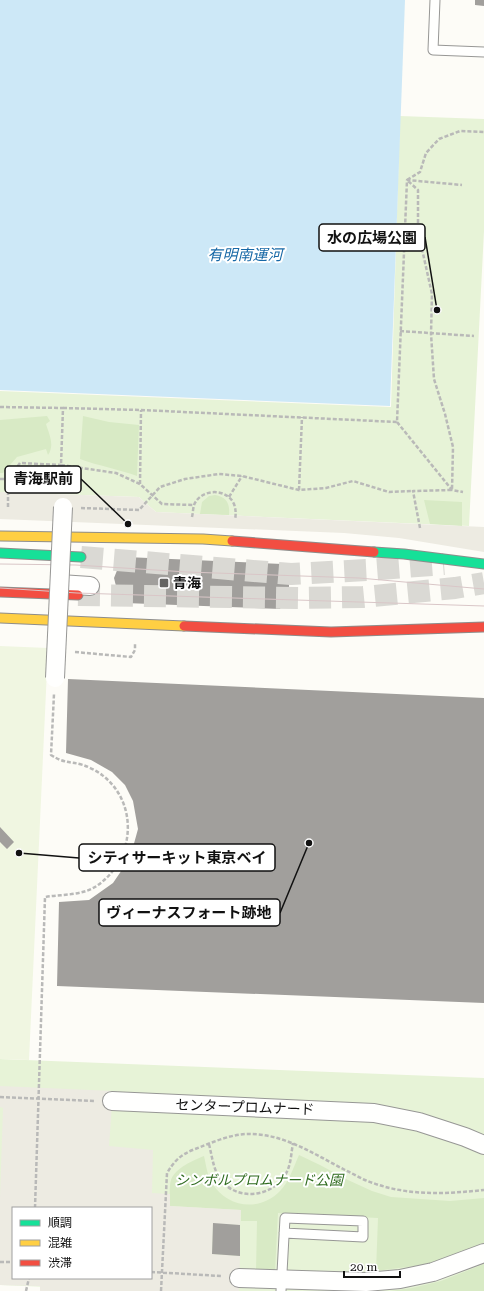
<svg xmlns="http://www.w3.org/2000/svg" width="484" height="1291" viewBox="0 0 484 1291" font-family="'Roboto Serif','Noto Sans JP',serif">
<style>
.green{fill:#e7f3d7;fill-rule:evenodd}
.forest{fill:#d8eac5}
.pitch{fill:#f0f6e1}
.plaza{fill:#edebe2;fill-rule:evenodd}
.water{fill:#cde8f7}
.building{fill:#a19f9c}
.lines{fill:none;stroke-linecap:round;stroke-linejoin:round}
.secondary-tunnel{stroke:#dad9d4;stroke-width:22;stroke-dasharray:22 11;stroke-linecap:butt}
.lane-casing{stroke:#979795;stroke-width:11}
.street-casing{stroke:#979795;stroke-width:20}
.fast-casing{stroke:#8e8d8b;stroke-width:11}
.slow-casing{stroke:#8e8d8b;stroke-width:11}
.jam-casing{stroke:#8e8d8b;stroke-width:11}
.path{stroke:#b9b9b8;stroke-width:2.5;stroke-dasharray:4 2;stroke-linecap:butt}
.lane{stroke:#fffffe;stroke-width:9}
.street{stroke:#fffffe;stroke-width:18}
.fast{stroke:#16e098;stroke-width:9}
.slow{stroke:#ffcf43;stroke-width:9}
.jam{stroke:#f24e42;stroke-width:9}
.tram{stroke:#d9c6c7;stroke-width:1}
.street-bridge-casing{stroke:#979795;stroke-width:20;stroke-linecap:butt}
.street-bridge{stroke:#fffffe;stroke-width:18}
.poi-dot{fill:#646362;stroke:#fff;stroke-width:1.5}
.labels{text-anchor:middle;stroke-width:4;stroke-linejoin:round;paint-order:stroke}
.poi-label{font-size:14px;font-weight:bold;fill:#111;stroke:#fff;text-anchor:start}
.street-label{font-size:14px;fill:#111;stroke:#fff}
.park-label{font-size:14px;font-style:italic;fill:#2f6b1f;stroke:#fff}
.water-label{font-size:15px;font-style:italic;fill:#1768a6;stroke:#fff}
.leader{fill:none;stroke:#111;stroke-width:1.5}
.callout-dot{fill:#111;stroke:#fff;stroke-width:1.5}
.callout{fill:#fff;stroke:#111;stroke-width:1.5}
.callout-label{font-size:15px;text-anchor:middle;font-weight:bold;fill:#111}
</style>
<rect width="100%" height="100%" fill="#fdfcf7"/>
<path class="green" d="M400,116L484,119V231L469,526L156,512L139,497L0,492V391L391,407Z
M0,1059L484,1078V1291H146L0,1285ZM13,1208H151V1278H13Z"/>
<path class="forest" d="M47,416L50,421L46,424C49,434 55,445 48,455L46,449L17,457L3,473H0V420Z
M83,416L109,422L139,425L137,476C118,469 99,466 80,459Z
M215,495C227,497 230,504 229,515L200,514L202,502L209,496Z
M424,500L462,502V526L430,524Z
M299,1155L320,1165L348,1180L372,1191L391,1197L450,1201L484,1198V1243L430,1264L376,1271L378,1218L278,1213L275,1272L256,1271L257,1221H241V1210L170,1206C170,1199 169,1186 171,1180C175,1168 194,1160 204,1156C206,1164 207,1175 212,1183C227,1208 260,1212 280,1191C289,1182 294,1166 299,1155Z
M484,1264V1291H390L412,1288L441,1281Z"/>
<path class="pitch" d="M0,646L48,648L29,1060L0,1059Z"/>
<path class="plaza" d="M0,492L139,497L156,512L484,527V552L399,538L344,533L0,519Z
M0,1086L113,1091L109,1146L153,1150L152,1193L170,1194V1206L241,1210L240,1225L213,1224L212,1254L240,1256L239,1291H40V1286L0,1285V1198L3,1108L0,1107ZM13,1208H151V1278H13Z"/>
<path class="water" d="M0,0H405L390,406L0,390Z"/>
<path class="building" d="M475,0H484V6L475,5Z
M126,557L282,564L289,581V593L280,609L125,603L117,590L114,578L120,563Z
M68,679L484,698V1003L57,986L59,902L89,900L113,883L130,858L138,829L133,801L125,785L112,772L91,760L66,753Z
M0,827L14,842L7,849L0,842Z
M213,1223L240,1225V1256L212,1254Z"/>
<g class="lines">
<path class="secondary-tunnel" d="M81,557L291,574L367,570L444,564
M78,595L299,598L363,597L455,588L484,583"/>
<defs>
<path id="lane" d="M435,0L433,50L484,52
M281,1291L285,1218L363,1221V1237L284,1233"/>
<path id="street" d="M60,584L90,586
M112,1101L374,1113L419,1122L465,1137L484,1145
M239,1278L366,1282L400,1279L433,1272L484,1253"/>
<path id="fast" d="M374,552L404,554L484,564
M0,553L81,557"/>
<path id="slow" d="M0,536L203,539L232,541
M0,618L184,626"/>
<path id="jam" d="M232,541L374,552
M0,592L78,595
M184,626L331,632L484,627"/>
</defs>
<use href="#lane" class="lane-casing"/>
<use href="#street" class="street-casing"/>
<use href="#fast" class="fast-casing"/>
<use href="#slow" class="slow-casing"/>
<use href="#jam" class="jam-casing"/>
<path class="path" d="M400,331L474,336
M0,407L63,408L61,465L116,473L140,484L162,504L194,505
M63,408L141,410L397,422L407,180L462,185
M397,422L452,490L463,492
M0,479H8L20,463L61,465
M8,479V509
M140,484L141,410
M299,490L302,417
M229,497L242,476
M81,508L139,510L160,487L185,479L219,474L242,476L299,490L326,488L353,481L389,492L413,491
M192,517C193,513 193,508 194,505C201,488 227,488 234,504C236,510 236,514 235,520
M420,528L413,491L452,490L453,447L445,414L434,379L431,334L432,294L418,231V190L407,180L420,172L426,153L439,139L460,131L484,132
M75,652L131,657L135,650V643
M0,1097L95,1101
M209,1144C212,1156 213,1168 220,1179C236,1201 271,1198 285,1175C291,1166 291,1154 293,1143
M35,1208L45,897C63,894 83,896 98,885C135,859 139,803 102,775C97,771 89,767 83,765C70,761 65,764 51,755L54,694
M0,1262H13
M151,1272L221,1276
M26,1291L29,1278
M161,1291L167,1173C179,1153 188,1152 208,1144C221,1139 237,1133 252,1134C286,1135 316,1155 345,1170C354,1174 363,1180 373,1183C409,1196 446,1194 484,1190"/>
<use href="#lane" class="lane"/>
<use href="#street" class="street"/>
<use href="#fast" class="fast"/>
<use href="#slow" class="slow"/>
<use href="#jam" class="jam"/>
<path class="tram" d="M0,564L76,565L187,572L359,578L484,589
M0,588L77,593L484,606"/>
<defs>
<path id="street-bridge" d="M55,678L63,507"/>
</defs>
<use href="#street-bridge" class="street-bridge-casing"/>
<use href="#street-bridge" class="street-bridge"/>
</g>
<rect class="poi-dot" x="159" y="578" width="10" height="10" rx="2"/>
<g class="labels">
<g class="poi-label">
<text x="173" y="588">青海</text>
</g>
<g class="street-label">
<text transform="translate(245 1107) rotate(2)" y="5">センタープロムナード</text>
</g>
<g class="park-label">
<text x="259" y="1185">シンボルプロムナード公園</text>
</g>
<g class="water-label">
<text x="245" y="260">有明南運河</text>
</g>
</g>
<path class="leader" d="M437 310L425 237M128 524L81 479M19 853L79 858M309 843L280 913"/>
<g class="callout-dot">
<circle cx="437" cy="310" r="4"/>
<circle cx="128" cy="524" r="4"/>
<circle cx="19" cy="853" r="4"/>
<circle cx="309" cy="843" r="4"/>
</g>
<g class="callout">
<rect x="319" y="224" width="106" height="27" rx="4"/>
<rect x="5" y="466" width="76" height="27" rx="4"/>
<rect x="79" y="844" width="196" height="27" rx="4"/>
<rect x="99" y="899" width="181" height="27" rx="4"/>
</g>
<g class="callout-label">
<text x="372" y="243">水の広場公園</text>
<text x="43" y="484">青海駅前</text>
<text x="177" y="863">シティサーキット東京ベイ</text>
<text x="189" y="918">ヴィーナスフォート跡地</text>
</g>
<rect x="12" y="1207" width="140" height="72" fill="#ffffff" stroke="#a0a0a0"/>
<rect x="20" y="1220" width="20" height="6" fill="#16e098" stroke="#a0a0a0"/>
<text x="48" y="1227" font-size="12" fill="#111111">順調</text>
<rect x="20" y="1240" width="20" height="6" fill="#ffcf43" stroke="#a0a0a0"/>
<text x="48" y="1247" font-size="12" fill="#111111">混雑</text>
<rect x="20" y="1260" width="20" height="6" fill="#f24e42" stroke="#a0a0a0"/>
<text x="48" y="1267" font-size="12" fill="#111111">渋滞</text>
<path d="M344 1271v6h56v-6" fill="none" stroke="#111111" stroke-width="2"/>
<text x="350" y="1271" font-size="12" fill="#111111" stroke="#ffffff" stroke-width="3" paint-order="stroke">20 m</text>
</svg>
